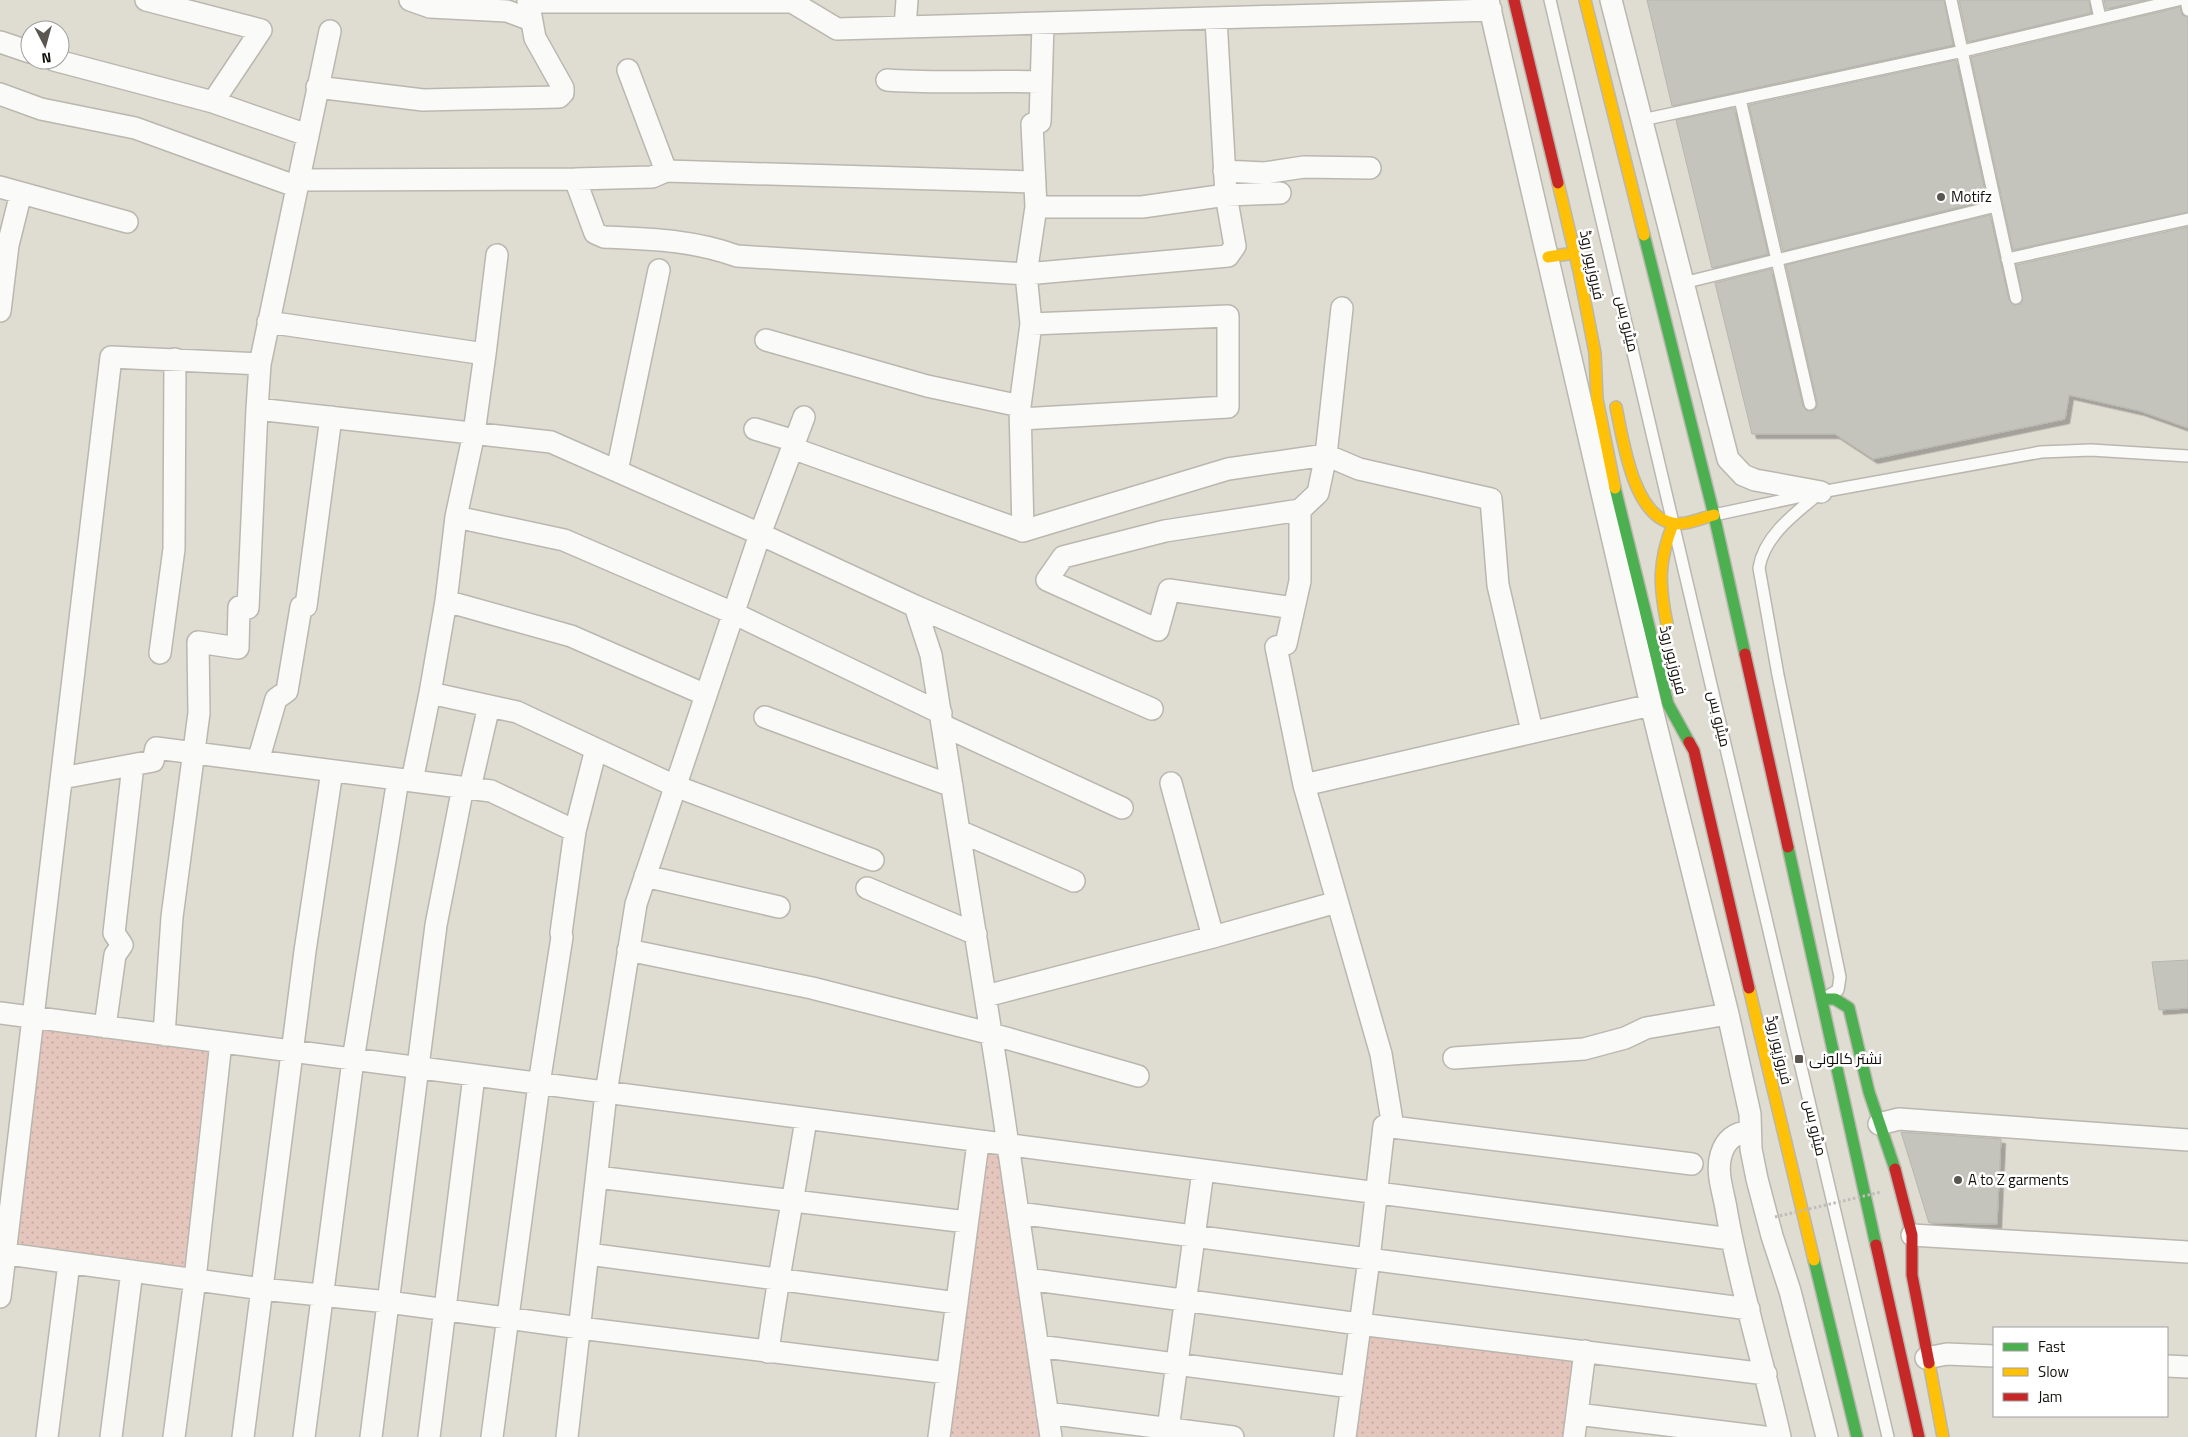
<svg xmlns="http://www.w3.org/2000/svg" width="2188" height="1437" viewBox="0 0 2188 1437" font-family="'Titillium Web',Cairo,sans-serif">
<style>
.park{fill:url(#park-dots)}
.building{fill:#c4c4bc;stroke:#b6b7af;filter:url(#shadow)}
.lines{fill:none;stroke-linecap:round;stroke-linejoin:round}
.lane-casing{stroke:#bab7af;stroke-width:14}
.street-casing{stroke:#bab7af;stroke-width:24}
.fast-casing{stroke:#bab7af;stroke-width:14}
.slow-casing{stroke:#bab7af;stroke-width:14}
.jam-casing{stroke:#bab7af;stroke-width:14}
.lane{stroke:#fafaf8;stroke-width:11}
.street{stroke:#fafaf8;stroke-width:21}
.fast{stroke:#4caf50;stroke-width:11}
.slow{stroke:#ffc107;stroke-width:11}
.jam{stroke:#c62828;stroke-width:11}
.path-bridge{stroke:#bebdba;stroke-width:3;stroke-dasharray:2.5 2.5;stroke-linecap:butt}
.poi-dot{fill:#5a5750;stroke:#fff;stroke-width:2}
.labels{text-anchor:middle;stroke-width:5;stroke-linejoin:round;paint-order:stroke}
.poi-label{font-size:15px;fill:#12100a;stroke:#fff;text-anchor:start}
.street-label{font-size:15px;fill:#12100a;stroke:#fff}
</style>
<defs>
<pattern id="park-dots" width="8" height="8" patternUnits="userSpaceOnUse" patternTransform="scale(1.25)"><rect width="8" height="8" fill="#e5c6bd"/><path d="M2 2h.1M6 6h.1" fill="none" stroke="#c3a9a1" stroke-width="1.8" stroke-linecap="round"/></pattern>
<filter id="shadow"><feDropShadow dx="4.5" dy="4.5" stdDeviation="0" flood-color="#0004"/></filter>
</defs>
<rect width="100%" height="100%" fill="#dfdcd2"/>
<path class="park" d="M34,1018L221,1042L195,1279L5,1254Z
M978,1143L1009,1147L1051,1437H939Z
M1359,1324L1585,1351L1574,1437H1345Z"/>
<path class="building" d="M1647,0H1944L1953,45L1672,106Z
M1959,0H2089L2091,13L1968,42Z
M2104,0H2146L2106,9Z
M2180,7L2182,15L2188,17V212L2013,250L1971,57Z
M1956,60L1987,200L1783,251L1749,105Z
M1734,108L1768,254L1712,268L1676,120Z
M1990,215L2009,300L2014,305L2021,304L2023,300L2016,265L2188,227V428L2140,411L2069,395L2065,419L1873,459L1835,434H1752L1715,283L1771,269L1803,406L1807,411H1812L1817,407V402L1786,265Z
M2188,960V1008L2159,1010L2152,962Z
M1901,1132L2001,1139L1997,1224L1929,1223Z"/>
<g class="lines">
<defs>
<path id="lane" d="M1550,0L1888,1437
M1951,0L2016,298
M2096,0L2100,18
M2186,0L2188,10
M1740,99L1810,404
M1642,120L1963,51L2178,0
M2007,259L2188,219
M1683,283L1996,206
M1821,492C1797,512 1764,535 1759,568L1778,675L1840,977L1838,990L1828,996
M1714,515L1821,492L2041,452L2091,450L2188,456"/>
<path id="street" d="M146,0L261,30L213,102
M410,0L430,7L507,11L531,20
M1488,0L1651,705L1728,1014L1750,1114L1751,1149L1757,1179L1772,1236L1790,1291L1827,1437
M1611,0L1728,459L1743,475L1755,480L1821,492
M528,2H792L837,29L1491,10
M905,27L907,0
M0,42L30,52
M54,60L213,102L307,135
M628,70L666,171L1035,182
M887,80C938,84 989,80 1041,82
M317,87L423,100L559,97L563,93V88L535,38L528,0
M0,94L41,109L135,128L295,186
M1224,171L1264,173L1304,167L1370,168
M575,179L595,233L604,237C651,239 693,240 737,256L1026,274L1228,256L1235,246L1226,195L1216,19
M297,180L575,179L652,177L666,171
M0,187L127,222
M1036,207H1142L1226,195L1280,193
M1342,308L1326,455L1318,493L1300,510V581L1286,644L1276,647L1304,785L1381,1054L1393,1127
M0,311L8,245L21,193
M268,322L485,354L474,433L456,517L564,540L733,613L941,713
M766,340L927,386L1020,406
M485,354L497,255
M260,364L330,31
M804,417L760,534L915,606L1152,709
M1021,419L1228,407V316L1031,324
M755,429L795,441
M792,448L1023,531L1228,469L1326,455L1359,469L1491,499L1498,585L1532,731
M617,471L659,270
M456,517L446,601L571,636L706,695
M1023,531L1020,406L1031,324L1026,274L1036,207L1032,124L1040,122L1043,24
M446,601L430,693L517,712L675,786L873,860
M915,606L931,655L998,1077L1051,1437
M1294,608L1169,590L1158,630L1047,580L1063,557L1165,531L1300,510
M160,653L174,549L175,359
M765,717L952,786
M942,725L1122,808
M258,761L276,699L287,691L301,607L306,606L331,417
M62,778L153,761L156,748L491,791L575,831L596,749
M412,781L430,693
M1171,783L1213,937
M1304,785L1651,705
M470,788L489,706
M959,831L1074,881
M645,876L779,907
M867,888L976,934
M628,950L812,988L992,1034L1138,1076
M986,996L1213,937L1337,902
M0,1013L1731,1239
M105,1027L115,955L122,945L114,933L133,765
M164,1035L172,917L199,713L198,642L238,648L239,607L248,608L257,409
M1454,1058L1584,1049L1625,1038L1646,1028L1728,1014
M1879,1124L1899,1119L2188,1140
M1750,1132C1735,1132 1725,1140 1721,1155C1716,1172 1723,1191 1726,1208C1739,1285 1763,1360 1780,1437
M597,1177L967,1222
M1018,1213L1749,1309
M1912,1235L2188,1252
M0,1253L262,1289L388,1302L580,1328L947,1373
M588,1254L957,1303
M1028,1279L1359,1324L1766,1374
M0,1297L111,357L260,364L257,409L551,442L760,534L636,904L606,1093L567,1437
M1038,1346L1351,1387
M768,1352C778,1274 794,1197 806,1119
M1926,1358L1947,1354L1994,1356
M2167,1366L2188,1367
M1047,1413L1233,1437
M1577,1414L1764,1437
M47,1437L69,1263
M111,1437L132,1271
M174,1437L195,1279L221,1042
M243,1437L305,951L332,771
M304,1437L353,1060L398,779
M371,1437L436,925L463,787
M429,1437L474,1076
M492,1437L539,1084L562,937L561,933L575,831
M939,1437L978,1143
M1167,1437L1203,1171
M1345,1437L1369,1259L1384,1126L1692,1164
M1574,1437L1585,1351"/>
<path id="fast" d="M1644,235L1714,515L1745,654
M1615,488L1668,704L1689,742
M1788,847L1876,1245
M1823,999H1835L1849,1008L1869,1092L1895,1169
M1814,1260L1857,1437"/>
<path id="slow" d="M1585,0L1644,235
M1558,183L1579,271L1595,353L1597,399L1615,488
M1548,257L1574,253
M1616,407C1623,440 1633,515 1672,523C1686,526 1701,518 1714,515
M1667,624C1659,585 1658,562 1673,524
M1749,988L1814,1260
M1929,1363L1943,1437"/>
<path id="jam" d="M1514,0L1558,183
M1745,654L1788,847
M1689,742L1694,751L1749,988
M1895,1169L1912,1235V1275L1929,1363
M1876,1245L1919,1437"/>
</defs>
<use href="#lane" class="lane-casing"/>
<use href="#street" class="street-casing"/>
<use href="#fast" class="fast-casing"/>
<use href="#slow" class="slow-casing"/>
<use href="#jam" class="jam-casing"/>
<use href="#lane" class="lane"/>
<use href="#street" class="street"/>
<use href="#fast" class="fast"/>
<use href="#slow" class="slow"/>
<use href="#jam" class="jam"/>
<path class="path-bridge" d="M1775,1217L1881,1192"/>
</g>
<g class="poi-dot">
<circle cx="1941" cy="197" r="5"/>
<rect x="1794" y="1054" width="10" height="10" rx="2.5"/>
<circle cx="1958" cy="1180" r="5"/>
</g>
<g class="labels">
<g class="poi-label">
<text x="1951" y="202">Motifz</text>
<text x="1809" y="1064">نشتر کالونی</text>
<text x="1968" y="1185">A to Z garments</text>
</g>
<g class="street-label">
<text transform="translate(1592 265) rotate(78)" y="5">فیروزپور روڈ</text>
<text transform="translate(1627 324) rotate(77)" y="5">میٹرو بس</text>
<text transform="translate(1673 660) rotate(76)" y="5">فیروزپور روڈ</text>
<text transform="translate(1719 719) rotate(77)" y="5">میٹرو بس</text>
<text transform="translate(1779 1050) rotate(77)" y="5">فیروزپور روڈ</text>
<text transform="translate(1815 1128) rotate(77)" y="5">میٹرو بس</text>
</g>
</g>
<rect x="1993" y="1327" width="175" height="90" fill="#ffffff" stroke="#a09f9d"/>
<rect x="2003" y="1343" width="25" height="8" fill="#4caf50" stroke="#a09f9d"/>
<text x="2038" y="1352" font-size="15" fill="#12100a">Fast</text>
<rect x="2003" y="1368" width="25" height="8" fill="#ffc107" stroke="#a09f9d"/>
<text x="2038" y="1377" font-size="15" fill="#12100a">Slow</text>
<rect x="2003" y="1393" width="25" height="8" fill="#c62828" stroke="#a09f9d"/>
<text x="2038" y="1402" font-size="15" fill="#12100a">Jam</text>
<g transform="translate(45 45) rotate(174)"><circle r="24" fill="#ffffff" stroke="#a09f9d"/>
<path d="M0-4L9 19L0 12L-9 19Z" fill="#5a5750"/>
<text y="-8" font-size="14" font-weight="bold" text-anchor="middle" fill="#12100a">N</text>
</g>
</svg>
